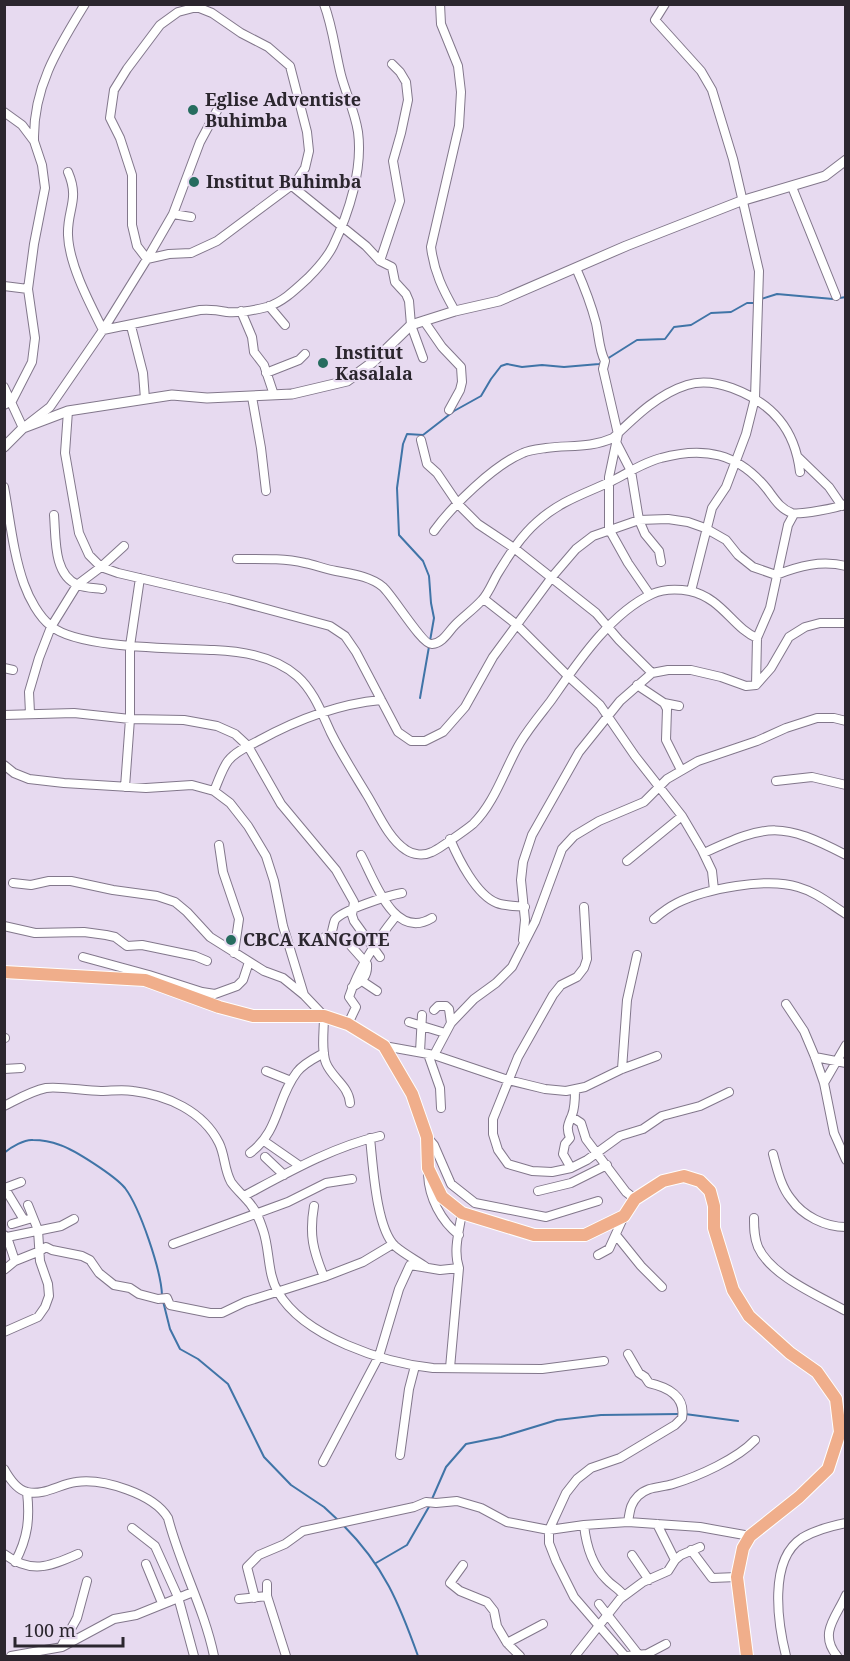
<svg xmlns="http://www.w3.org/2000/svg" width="850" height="1661" viewBox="0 0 850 1661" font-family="'Noto Serif',serif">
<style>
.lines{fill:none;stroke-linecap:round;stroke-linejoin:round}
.stream{stroke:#4074a7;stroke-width:2}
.minor-casing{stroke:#82778b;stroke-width:10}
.tertiary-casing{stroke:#82778b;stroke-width:11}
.trunk-casing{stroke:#fff;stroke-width:14}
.minor{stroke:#fff;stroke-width:8}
.tertiary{stroke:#fff;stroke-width:9}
.trunk{stroke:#f0ae8b;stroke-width:12}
.poi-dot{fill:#266c5f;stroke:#e7daf0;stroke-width:2}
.labels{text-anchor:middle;stroke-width:4.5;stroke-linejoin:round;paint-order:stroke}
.poi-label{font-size:18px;font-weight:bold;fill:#2b262e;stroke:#e7daf0;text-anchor:start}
</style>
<rect width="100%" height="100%" fill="#e7daf0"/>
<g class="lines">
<path class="stream" d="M761,299L777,294L833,299L846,297
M420,698L434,618L431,603L429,576L423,561L399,535L397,488L403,444L407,434L423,435L454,411L481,396L491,379L501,366L507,364L522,367L542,365L564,367L599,364L637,340L665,339L674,327L691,325L711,313L731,312L747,303H755
M4,1153C11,1147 25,1139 33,1140C41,1140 52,1142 60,1145C75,1150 115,1176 125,1188C140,1208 161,1270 162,1295
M163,1301L170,1329L180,1349L198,1359L228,1384L264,1457L291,1485L324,1507L339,1521
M685,1414L738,1421
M432,1499L446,1467L466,1444L501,1437L557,1420L601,1415L679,1414
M343,1525C384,1566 399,1603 418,1656
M376,1563L407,1545L430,1505"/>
<defs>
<path id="minor" d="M440,4L441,24L458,66L461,92L459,126L431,247C434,272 443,290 455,311
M665,4L655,20L701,71L712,90L733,159L759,271L755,398L746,434L726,487L712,508L691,591
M197,7L212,13L241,33L268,47L290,66L307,132L309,151L305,168L296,182L217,241L191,253L169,254L147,259L137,246L132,225V175L120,138L110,118L114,90L127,69L160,25L178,12Z
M4,112L22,125L34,141L42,165L45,188L34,244L28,289L35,338L32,362L12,401L4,405
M34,140C33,87 58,48 85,4
M68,172C80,200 67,209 68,235C69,265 90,304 103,330L200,310C210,309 217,310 227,312C239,313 255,310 267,307C283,302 296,289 308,278C317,269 327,258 333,246C349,213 363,169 358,132C355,112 346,94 341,75C335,51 333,28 324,4
M292,186L366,246L380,261L392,267L395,282L406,294L409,301L411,325L423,358
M792,187L836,296
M173,214L191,217
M380,261L400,201L393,161L401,133L408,100L406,82L400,72L392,64
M576,268C584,286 591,304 596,323C599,336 599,350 605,361L603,369L618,434L609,477V529L628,563L650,595
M4,286L28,289
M269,306L285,325
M241,311L252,337L254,352L264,365L274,395
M424,321L442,347L461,367L462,382L460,390L449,410
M131,326L143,373L145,399
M266,373L299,360L305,354
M4,387L23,428L50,407L103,330L147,259L173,214L200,142L220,105
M252,397L261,448L266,491
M68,411L65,453L79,533L89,555L101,567L118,573L229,599L330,626L345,636L356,652L398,732L411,741H425L443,732L465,707L493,657L552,577L576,549L593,536L639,520L668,519L688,522L705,528L726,540L738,555L753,567L776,575C799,566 821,560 846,566
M421,440L427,464L437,473L458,504L478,524L514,548L596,613L619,640L652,673
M616,442L631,471L639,520L645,534L659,551L661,562
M798,457L829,487L842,506
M4,487C10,519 13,553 24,584C29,598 39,617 51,626C78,649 177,648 214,650C242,651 275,657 297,676C314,691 322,714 331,733C342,755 355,775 367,795C378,813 388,838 406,850C413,855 424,856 432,852C439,849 467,829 473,824C495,803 505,768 520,743C529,728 540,715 550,702C576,665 609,614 652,594C663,589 678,589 690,591C722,598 733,628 757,638
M54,515C56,538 53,575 78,585C85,588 95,588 102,589
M434,531C452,506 494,465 523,453C529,450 539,449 546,448C570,445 591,448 613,438C635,417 658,394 687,385C702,380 718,383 732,388C772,403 795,429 800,472
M237,559C260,559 283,558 305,563C315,565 325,569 336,571C351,574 370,576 383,587C393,596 423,646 432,644C443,643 448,632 455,625C464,616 474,609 482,600C489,593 493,581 498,573C509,555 521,536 537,522C560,501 584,494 612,481C628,473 644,462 661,458C704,446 738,453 767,489C774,498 780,509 792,513C799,515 838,508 846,504
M484,599L517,625L568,676L600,705L635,756L682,816L702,850L712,871L714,890
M4,668L13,670
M637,685L664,703L667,709L666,740L681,770
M756,685L757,638L770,608L788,525L794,514
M664,703L679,706
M30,713L29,692L39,658L51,627L77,585L101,567L124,546
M4,715L74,713L130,719L184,720L217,726L235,734L248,746L281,804L336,870L354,902L352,915L354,921L380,957
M4,765L14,773L29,779L64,783L146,788L192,785L214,791L230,803L248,826L266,856L274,881L283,926L304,995L324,1016C324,1031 321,1050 326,1063C332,1078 349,1086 350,1103
M776,781L812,777L846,785
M125,787L130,719V646L140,578
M214,791C218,782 222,769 228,761C235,752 248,746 258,741C296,720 338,704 381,700
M450,839C458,858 476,895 497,903C505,906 516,906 525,907
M219,845L223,872L239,919L234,953
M704,853C768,823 782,822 846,855
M361,855C375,881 394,941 432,918
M627,861L682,816
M13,883L31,885L49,881H71L113,890L157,896L175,902L187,912L210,937L264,971L283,978L304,995
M584,907L587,959L584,968L577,977L561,985L553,995L518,1057L493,1119V1134L498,1150L508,1164L532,1171L552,1172L571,1168L587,1160L620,1136L643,1129L662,1116L700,1106L729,1092
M654,919C661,913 669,907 677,903C705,889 767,877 798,887C816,892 830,904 846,914
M4,926L35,933L84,932L106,935L115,937L127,946L142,945L195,956L207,961
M323,938L331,934C333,930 333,924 335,920C342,910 390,895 402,893
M523,940L525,920L521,880L523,862L532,835L579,752L620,701L652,673L668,670H691L721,677L746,686L756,685L771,668L789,637L805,627L820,623H846
M351,946L367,964C368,976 362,982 352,987
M83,957L149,975L202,992L215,994L237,986L243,980L249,962
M362,981L377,991
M786,1004L804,1031L815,1057L824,1083L834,1133L846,1160
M434,1010L438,1006H446L449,1009L451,1023
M409,1022L445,1033
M348,1024L356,1007L349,997C359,967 376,941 396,916
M4,1038H5
M384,1046L434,1055L508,1080L545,1089L566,1091L585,1087L622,1069L657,1056
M420,1052L422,1015
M428,1054L440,1088L441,1108
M434,1055L451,1023L474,999L496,983L512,967L535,922L562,849L574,836L599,821L644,802L667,779L698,761L757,741L786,728L817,718H834L846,721
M815,1057L846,1063
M4,1069L21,1068
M622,1069L627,1000L637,955
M266,1071L291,1081
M824,1083L846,1045
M4,1106C18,1099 31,1091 46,1088C60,1086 85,1091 101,1091C111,1091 122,1089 133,1091C167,1095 203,1111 219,1143C225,1155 224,1169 231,1182C235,1188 241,1193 246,1199C255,1208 259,1218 263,1230C270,1250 267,1273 278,1292C304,1337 384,1363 433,1368L542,1369L604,1361
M572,1117L581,1123L586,1139L626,1192L635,1199
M370,1138C373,1165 376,1228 395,1246C404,1254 416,1260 426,1267
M428,1138L434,1145L451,1184L475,1203L546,1217L598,1201
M264,1141L300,1166
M250,1153C280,1131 276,1099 297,1072C304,1063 315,1058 324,1053
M773,1154C777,1169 781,1187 791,1199C803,1216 825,1227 846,1227
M265,1157L284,1175
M571,1168L563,1154L565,1144L570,1138C566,1127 568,1125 572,1115C575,1108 575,1098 575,1090
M428,1174C429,1198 441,1221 459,1235
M4,1187L24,1220
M5,1188L21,1182
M538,1191L571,1183L607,1165
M244,1196C287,1173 332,1147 380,1136
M314,1206C309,1235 313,1250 324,1277
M754,1218C754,1228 754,1237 758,1247C771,1276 819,1296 846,1311
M12,1224L29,1219
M4,1235L7,1237L15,1261
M616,1235L641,1266L662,1287
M7,1237L61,1226L74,1219
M173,1244L288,1202L326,1183L352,1179
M598,1255L609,1249L624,1216
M4,1270L15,1261L40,1251L46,1247L52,1250L82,1256L90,1260L99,1273L114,1285L130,1288L139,1294L158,1299L167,1298L170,1305L210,1313H222L245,1302L324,1277L363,1262L393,1244
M4,1332L38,1317L45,1307L49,1296L48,1284L40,1261L38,1230L28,1205
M450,1368L459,1268C453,1251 459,1231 462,1213
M400,1455L409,1389L415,1366
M323,1462L379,1356L399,1289L410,1265L440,1270L459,1268
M4,1469C9,1478 17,1490 27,1492C44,1496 60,1484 76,1482C103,1478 154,1494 168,1518C180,1565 204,1608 214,1656
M628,1522C630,1511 630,1504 638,1496C648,1486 660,1488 673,1484C699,1476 737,1459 755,1440
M657,1524L675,1560
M584,1525C586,1544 592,1565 606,1579C612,1586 619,1588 624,1596
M132,1528L155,1546L178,1597L194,1656
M691,1550L712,1578L737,1577
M4,1554C31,1574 49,1567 78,1554
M632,1555L649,1580
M15,1562C28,1538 30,1518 27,1492
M146,1564L162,1603
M463,1565L450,1583L460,1591L487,1602L494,1611L497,1626L507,1643L520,1656
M267,1584V1596L286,1656
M255,1598L247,1567L259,1555L285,1544L303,1531L414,1507L426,1502L436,1503L457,1501L481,1508L507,1522L549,1530L584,1525L628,1522L700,1527L750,1536
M239,1599L267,1596
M599,1604L638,1654
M507,1643L543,1624
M62,1645L77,1618L87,1581
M11,1656L62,1647L114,1619L136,1615L193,1592
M575,1656L620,1599L643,1582L668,1571L675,1560L681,1555L700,1547
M625,1656L574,1597L556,1561L549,1543V1530L566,1493L577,1479L591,1468L620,1458L675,1425L682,1418C686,1396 667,1387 649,1383L645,1377L639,1373L628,1354
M626,1656L647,1654L666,1644
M786,1656C778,1624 768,1560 802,1538C815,1530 831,1526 846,1523
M837,1656C818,1633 837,1616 846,1595"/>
<path id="tertiary" d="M4,447L23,428L68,411L172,395L207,398L292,394L347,381L373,362L411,325L455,311L499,301L626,246L741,201L825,176L846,160"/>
<path id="trunk" d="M4,972L145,980L219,1007L253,1016H324L348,1024L384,1046L412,1094L427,1137L428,1168L442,1197L462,1213L534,1235H585L624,1216L635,1199L663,1181L684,1176L700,1181L710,1191L714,1206V1228L733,1290L749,1316L790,1353L817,1372L836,1399L840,1432L828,1469L799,1497L750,1536L743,1548L737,1577L747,1656"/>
</defs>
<use href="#minor" class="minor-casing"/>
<use href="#tertiary" class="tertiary-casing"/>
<use href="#trunk" class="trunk-casing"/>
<use href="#minor" class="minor"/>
<use href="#tertiary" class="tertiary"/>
<use href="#trunk" class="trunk"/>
</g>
<g class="poi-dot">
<circle cx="193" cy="110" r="6"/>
<circle cx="194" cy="182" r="6"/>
<circle cx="323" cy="363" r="6"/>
<circle cx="231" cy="940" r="6"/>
</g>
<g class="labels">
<g class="poi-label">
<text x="205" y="106">Eglise Adventiste<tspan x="205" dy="21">Buhimba</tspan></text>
<text x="206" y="188">Institut Buhimba</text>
<text x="335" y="359">Institut<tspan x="335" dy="21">Kasalala</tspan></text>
<text x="243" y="946">CBCA KANGOTE</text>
</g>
</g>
<rect width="850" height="1661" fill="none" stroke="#2b262e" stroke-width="12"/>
<path d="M15 1637v9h108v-9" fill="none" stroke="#2b262e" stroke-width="3"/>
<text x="24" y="1637" font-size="18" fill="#2b262e" stroke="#e7daf0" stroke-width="4.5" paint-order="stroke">100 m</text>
</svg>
